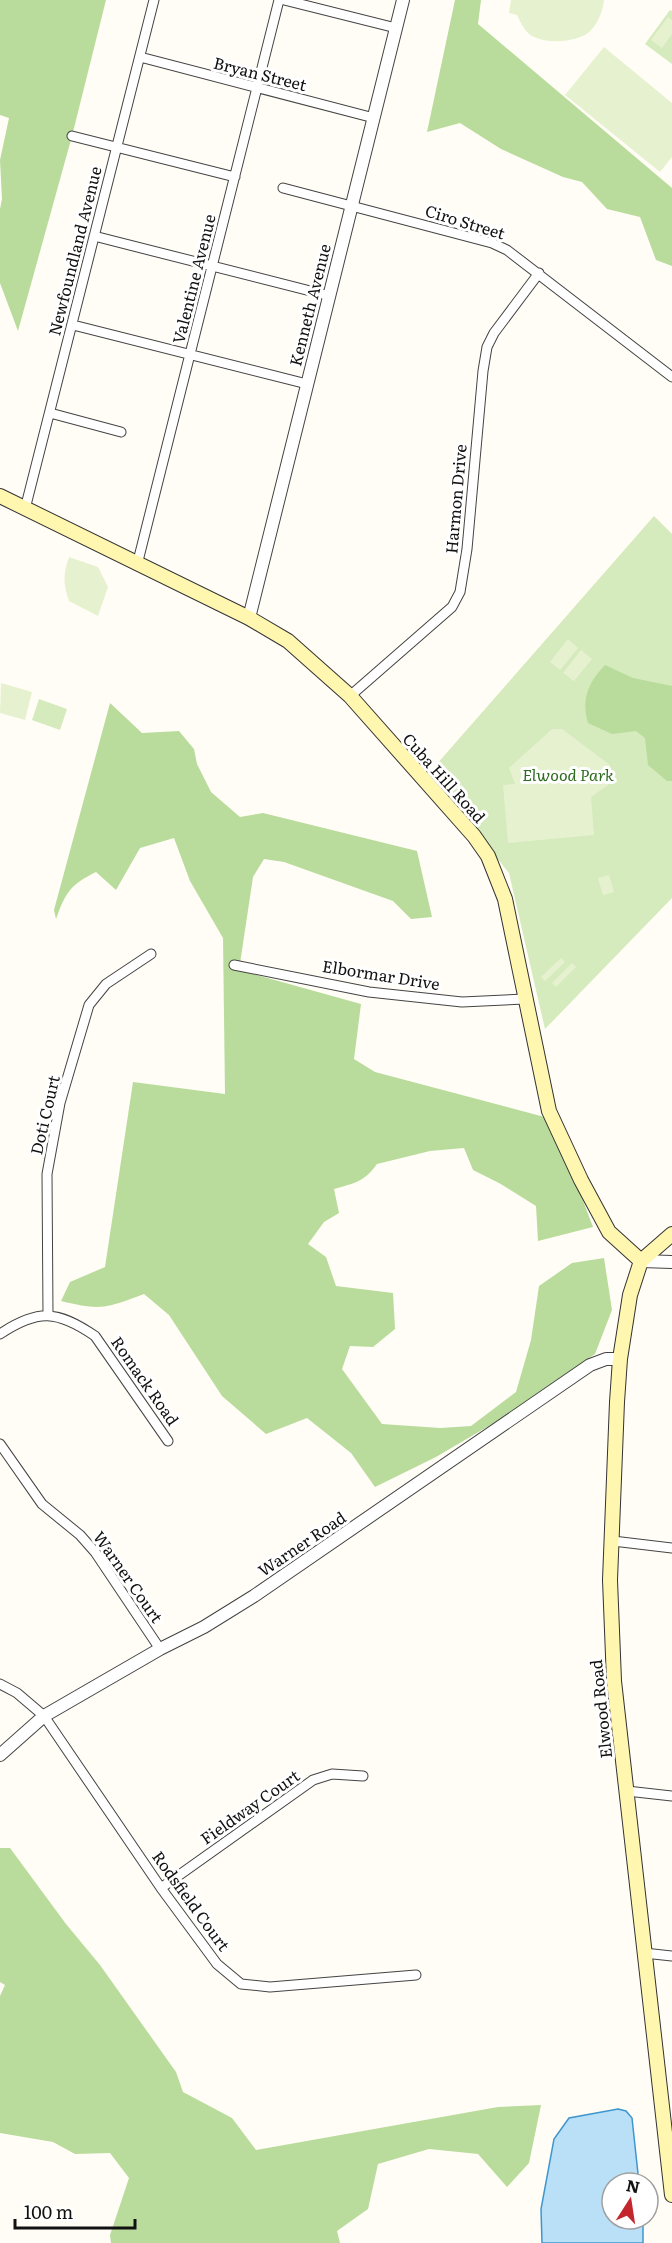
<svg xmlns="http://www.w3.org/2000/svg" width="672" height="2243" viewBox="0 0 672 2243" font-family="Literata,serif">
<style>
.green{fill:#d5ebbd}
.forest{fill:#b9dc9c}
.pitch{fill:#e6f2cf}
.water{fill:#b9e0f7;stroke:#3f96cf;stroke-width:1.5}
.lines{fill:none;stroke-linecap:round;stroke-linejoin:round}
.minor-casing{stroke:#444;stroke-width:11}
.tertiary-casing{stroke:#444;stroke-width:14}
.secondary-casing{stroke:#333;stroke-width:16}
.minor{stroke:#fff;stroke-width:9}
.tertiary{stroke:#fff;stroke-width:12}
.secondary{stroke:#fff6b0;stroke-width:14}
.labels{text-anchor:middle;stroke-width:6;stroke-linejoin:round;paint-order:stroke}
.street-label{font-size:16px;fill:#111;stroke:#fff}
.park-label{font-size:16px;font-style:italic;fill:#2f6b1f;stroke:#fff}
</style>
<rect width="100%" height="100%" fill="#fffdf5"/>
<path class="green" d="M670,10L672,11V64L645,44Z
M654,516L672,534V898L545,1029L509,873L429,773Z
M39,699L67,709L60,730L32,720Z"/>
<path class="forest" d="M0,0H106L72,136L18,331L0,283V209L2,199L0,160L9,118L0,115Z
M455,0H481L478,24L672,188V266L656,260L640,217L607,209L582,182L563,177L501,149L460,123L427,132Z
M605,665L633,678L672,686V781H667L648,765L645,738L636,731L612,734L588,723C581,699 588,683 605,665Z
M110,703L142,733L179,731L194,749L197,764L211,792L240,817L263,813L417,851L432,917L411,919L393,901L284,862L264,859L253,877L239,970L361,1004L354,1059L375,1072L552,1119L593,1227L538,1241L536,1206L499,1183L473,1170L464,1148L430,1151L377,1164C364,1182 355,1183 334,1189L339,1213L324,1222L308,1244L326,1257L336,1286L393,1293L395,1329L373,1347L350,1346L342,1369L382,1424L440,1428L471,1426L516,1392L531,1340L539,1286L572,1263L604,1258L612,1310L595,1354L504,1417L436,1457L375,1487L351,1453L307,1418L266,1434L222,1396L169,1315L144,1294C107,1308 101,1311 61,1301L70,1282L105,1267L133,1082L225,1094L223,938L190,881L174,838L140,848L116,890L96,872C70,885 66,892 56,919L54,910Z
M0,1848H10L66,1924L100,1965L176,2072L183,2092L232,2118L256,2150L498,2107L541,2105L529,2163L507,2187L478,2154L429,2149L378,2164L368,2209L337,2231L340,2243H111L110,2235L129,2178L110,2153L75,2154L53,2142L0,2133V1996L5,1985L0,1982Z"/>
<path class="pitch" d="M511,0H604C603,11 597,26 588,33C575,42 549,44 534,37C525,33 521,23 517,15L509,13Z
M668,17L672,20V34L662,48L651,40Z
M604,47L672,103V157L660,172L565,95Z
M69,557L98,567L108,587L98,616L69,601C63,584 63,574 69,557Z
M568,639L578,648L560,670L550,662Z
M581,650L592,659L574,681L563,673Z
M1,683L32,692L25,720L0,713Z
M552,729H562L610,765L608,785L591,797L594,835L508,843L503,785L515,784L509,768Z
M609,875L614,892L603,895L598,878Z
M561,958L565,962L545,981L541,977Z
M572,963L576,967L556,987L552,983Z"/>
<path class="water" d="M618,2109L626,2111L632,2118L639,2183H612V2219H643V2243H542L541,2209L554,2139L569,2118Z"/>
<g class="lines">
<defs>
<path id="minor" d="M284,0L396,28
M140,57L374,118
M72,136L235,177
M283,188L492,243L507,250L672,377
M94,236L330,296
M73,325L307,384
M50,413L121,432
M25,509L154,0
M137,565L279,0
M350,696L452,607L460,592L467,549L483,371L487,347L494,333L539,273
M234,965L369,992L462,1002L525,999
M48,1314L47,1174L60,1103L89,1005L106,984L151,954
M0,1334C38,1309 57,1310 95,1336L168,1441
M0,1444L42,1504L80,1535L95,1552L160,1649
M613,1541L672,1548
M0,1684L17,1693L44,1716L161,1888L217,1964L241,1984L270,1987L416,1975
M627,1791L672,1796
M161,1888L313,1780L332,1774L363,1776
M644,1953L672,1956"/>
<path id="tertiary" d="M249,618L403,0
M641,1261L672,1262
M0,1755L44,1716L160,1649L204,1627L254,1596L590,1365L606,1359H620"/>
<path id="secondary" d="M0,496L249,618L288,641L350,696L474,836L488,856L505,899L549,1111L581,1180L609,1232L641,1261
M672,1234L641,1261L630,1295L620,1359L617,1402L610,1580L614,1681L672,2195"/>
</defs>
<use href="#minor" class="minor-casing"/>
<use href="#tertiary" class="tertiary-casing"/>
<use href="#secondary" class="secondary-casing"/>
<use href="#minor" class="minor"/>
<use href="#tertiary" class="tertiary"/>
<use href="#secondary" class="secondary"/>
</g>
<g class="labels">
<g class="street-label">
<text transform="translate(260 74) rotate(14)" y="6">Bryan Street</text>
<text transform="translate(465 222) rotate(17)" y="6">Ciro Street</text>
<text transform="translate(75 251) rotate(-76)" y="6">Newfoundland Avenue</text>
<text transform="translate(194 279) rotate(-76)" y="6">Valentine Avenue</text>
<text transform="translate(310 305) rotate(-76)" y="6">Kenneth Avenue</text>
<text transform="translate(456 499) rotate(-85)" y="6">Harmon Drive</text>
<text transform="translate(444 778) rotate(48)" y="6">Cuba Hill Road</text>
<text transform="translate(381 975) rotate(9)" y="6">Elbormar Drive</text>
<text transform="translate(45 1115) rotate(-77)" y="6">Doti Court</text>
<text transform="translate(145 1381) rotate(55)" y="6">Romack Road</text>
<text transform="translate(302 1544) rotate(-34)" y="6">Warner Road</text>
<text transform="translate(128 1577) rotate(55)" y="6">Warner Court</text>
<text transform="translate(601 1709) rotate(-96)" y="6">Elwood Road</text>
<text transform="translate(250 1807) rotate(-35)" y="6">Fieldway Court</text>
<text transform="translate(191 1901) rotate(54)" y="6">Rodsfield Court</text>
</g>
<g class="park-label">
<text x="568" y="781">Elwood Park</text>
</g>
</g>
<g transform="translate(630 2201) rotate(12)"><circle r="28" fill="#ffffff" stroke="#a0a0a0" stroke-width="1.5"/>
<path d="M0-4.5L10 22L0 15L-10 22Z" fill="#c4262e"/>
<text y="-9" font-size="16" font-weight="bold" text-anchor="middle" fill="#111111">N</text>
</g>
<path d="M15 2219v9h120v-9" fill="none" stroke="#111111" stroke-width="3"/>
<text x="24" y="2219" font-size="18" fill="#111111" stroke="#ffffff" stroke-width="4.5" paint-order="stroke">100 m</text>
</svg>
